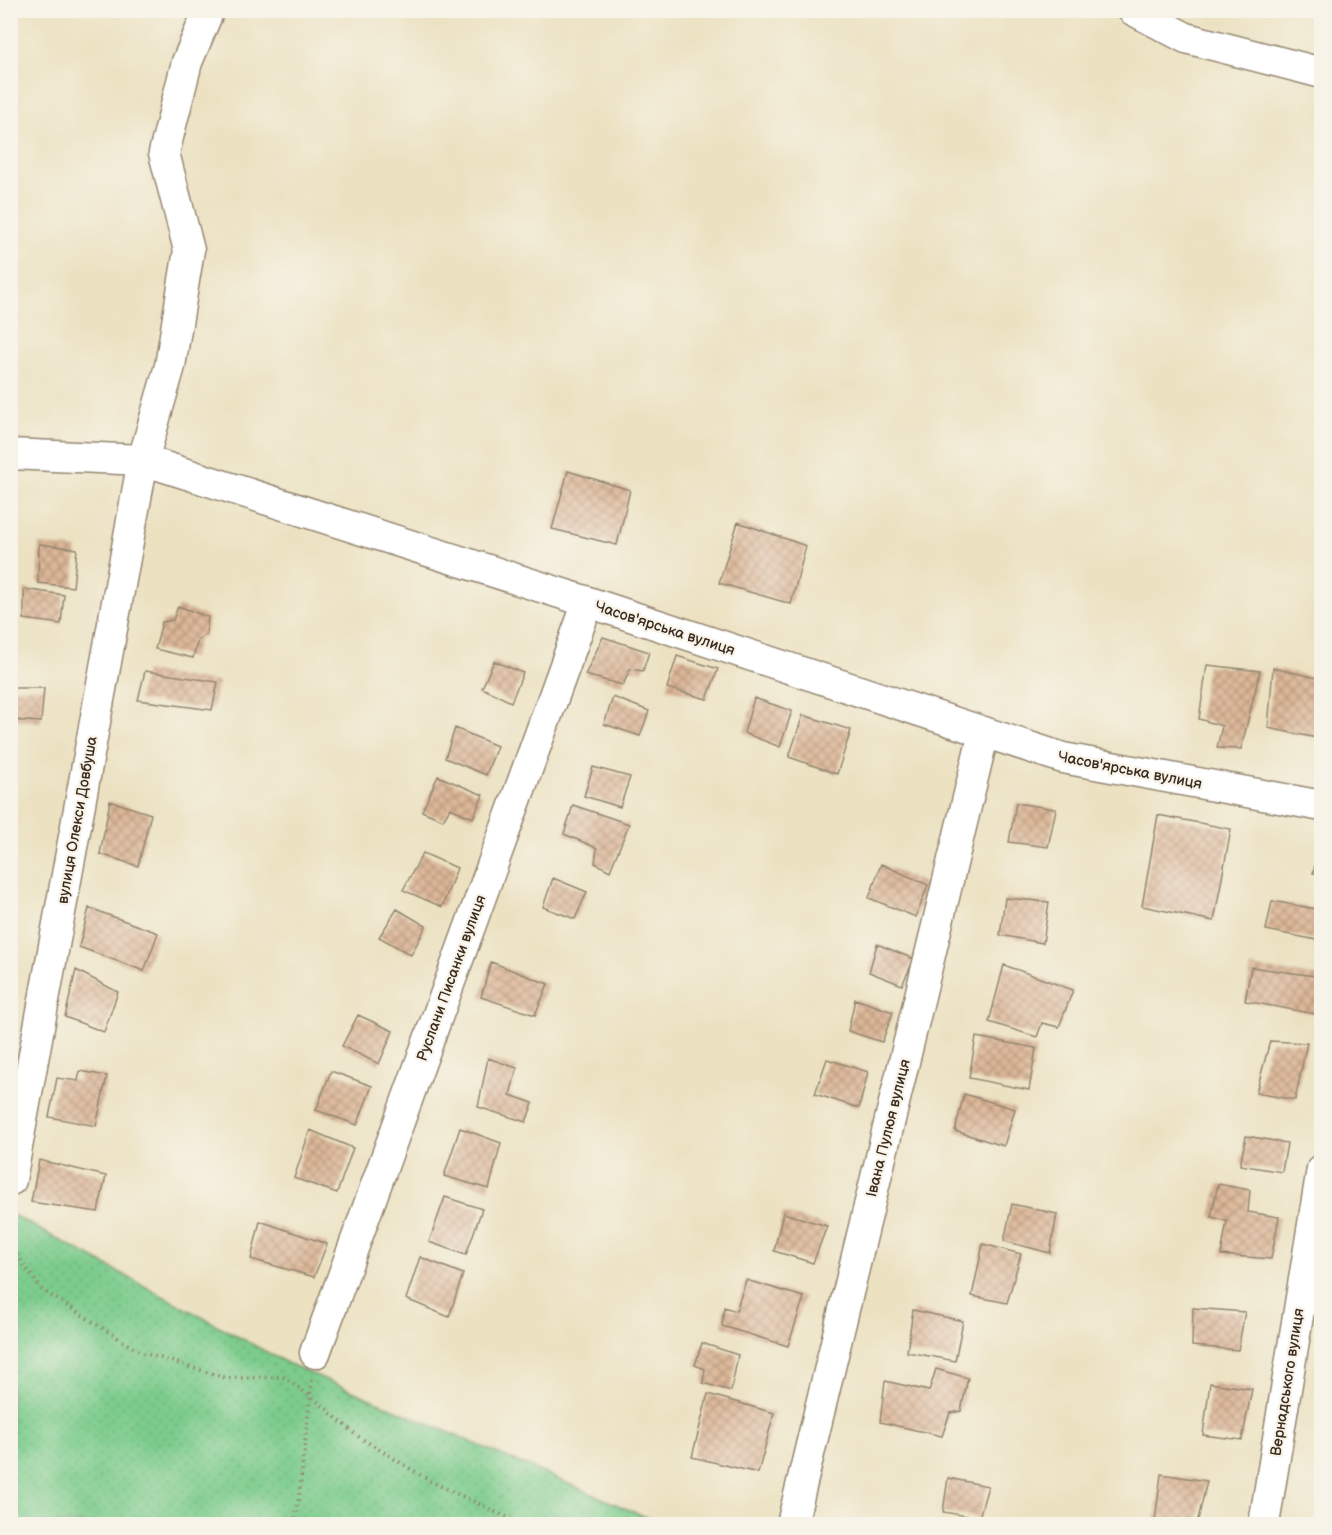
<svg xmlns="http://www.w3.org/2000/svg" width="1332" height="1535" viewBox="0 0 1332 1535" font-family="'Balsamiq Sans',sans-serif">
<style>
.grass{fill:url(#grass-dots);stroke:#5c7b55;stroke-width:1.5}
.building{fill:url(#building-cross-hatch)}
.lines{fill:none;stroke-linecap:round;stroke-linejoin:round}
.minor-casing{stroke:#948670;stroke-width:33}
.path{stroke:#948670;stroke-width:4;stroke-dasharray:1.5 4.5;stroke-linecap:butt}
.minor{stroke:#fff;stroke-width:30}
.labels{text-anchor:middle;stroke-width:4.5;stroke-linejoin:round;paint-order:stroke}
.street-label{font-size:15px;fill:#3b2a1e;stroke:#f7f3e8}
</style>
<defs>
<pattern id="grass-dots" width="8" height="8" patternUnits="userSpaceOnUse" patternTransform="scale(1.5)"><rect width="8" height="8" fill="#7ccc8c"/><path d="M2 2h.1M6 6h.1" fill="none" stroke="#6caf78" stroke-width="1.8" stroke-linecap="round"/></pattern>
<pattern id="building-cross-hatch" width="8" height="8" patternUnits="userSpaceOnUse" patternTransform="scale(1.5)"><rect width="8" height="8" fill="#ddb798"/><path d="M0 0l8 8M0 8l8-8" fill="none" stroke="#b4957b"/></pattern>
</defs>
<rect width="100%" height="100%" fill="#f7f3e8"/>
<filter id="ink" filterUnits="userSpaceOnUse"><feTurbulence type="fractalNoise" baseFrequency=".0167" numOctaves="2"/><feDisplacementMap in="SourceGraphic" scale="12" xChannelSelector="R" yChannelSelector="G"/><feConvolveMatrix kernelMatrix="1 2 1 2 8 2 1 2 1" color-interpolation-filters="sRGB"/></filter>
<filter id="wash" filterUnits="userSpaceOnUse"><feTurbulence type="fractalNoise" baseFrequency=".008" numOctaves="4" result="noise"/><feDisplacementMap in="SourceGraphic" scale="24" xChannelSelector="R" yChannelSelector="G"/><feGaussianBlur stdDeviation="1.35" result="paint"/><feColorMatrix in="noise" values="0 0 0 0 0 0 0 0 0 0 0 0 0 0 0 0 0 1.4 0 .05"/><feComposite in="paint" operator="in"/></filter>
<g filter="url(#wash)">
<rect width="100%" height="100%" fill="#ece2c2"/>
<path class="grass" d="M11,1214L287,1363L662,1524H11Z"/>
<g id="blocks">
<path class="building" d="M568,471L630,490L617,545L552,529Z
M738,522L806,546L791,604L719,583Z
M39,544L77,549L73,587L38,583Z
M24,589L64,595L61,624L24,619Z
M178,606L208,617L206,634L198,640L193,658L155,649L162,622L173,620Z
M603,637L649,652L643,671L630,669L623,685L585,675Z
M677,656L718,669L707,699L667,688Z
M494,661L523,673L511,702L482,688Z
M1207,665L1260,671L1241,749L1217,748L1222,726L1199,719Z
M1273,668L1322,679V739L1268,728Z
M145,671L218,682L212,710L138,700Z
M10,688H44L41,722L10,720Z
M613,697L649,711L640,736L604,724Z
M754,698L792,711L780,747L744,733Z
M803,715L851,730L837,774L789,757Z
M455,728L497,746L486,775L445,758Z
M593,767L630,777L620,807L584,796Z
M438,776L483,795L473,818L450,808L443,820L422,811Z
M110,801L151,814L138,866L100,854Z
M1016,803L1056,809L1048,847L1009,842Z
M573,805L629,824L610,871L595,863L597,848L564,834Z
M1158,815L1231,829L1214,921L1142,906Z
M1321,843L1322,844V874L1313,873Z
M423,853L457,868L442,907L403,890Z
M881,864L928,885L916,917L869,898Z
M553,878L587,892L575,919L543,907Z
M1005,898L1049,902L1043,943L1000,935Z
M1272,901L1322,910V941L1266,930Z
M89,908L158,933L144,971L79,947Z
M397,909L426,926L411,955L379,937Z
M877,944L914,959L902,985L869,972Z
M491,962L548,984L535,1015L481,997Z
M1004,965L1073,990L1059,1027L1042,1023L1037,1037L989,1022Z
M1251,967L1322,977V996L1315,1014L1245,1001Z
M76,970L118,992L104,1032L65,1017Z
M855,999L893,1012L882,1042L848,1031Z
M358,1015L393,1031L379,1064L342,1046Z
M976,1037L1036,1048L1029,1090L969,1078Z
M1270,1041L1307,1043L1295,1100L1256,1093Z
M488,1058L517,1068L510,1095L533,1103L526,1122L478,1107Z
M827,1059L868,1072L859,1108L815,1094Z
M80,1071L107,1076L96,1126L49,1117L57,1078L78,1081Z
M331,1071L372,1086L357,1125L316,1110Z
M964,1094L1015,1109L1004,1146L955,1131Z
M460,1128L501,1143L489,1189L444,1176Z
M310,1130L353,1148L337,1193L294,1178Z
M1246,1136L1287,1143L1282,1172L1240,1165Z
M39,1160L106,1176L98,1212L31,1202Z
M1218,1184L1250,1190L1248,1212L1279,1217L1271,1259L1221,1255L1227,1221L1211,1217Z
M445,1197L482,1209L466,1255L429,1242Z
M1012,1204L1057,1214L1050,1253L1004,1241Z
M783,1213L827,1226L813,1263L774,1251Z
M260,1221L327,1244L314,1277L251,1259Z
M983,1244L1021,1254L1007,1303L972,1296Z
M420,1257L463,1274L449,1317L406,1299Z
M746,1280L804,1297L788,1346L722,1326L724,1307L736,1311Z
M1193,1308L1245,1312L1238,1350L1192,1346Z
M913,1310L963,1321L955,1361L907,1352Z
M702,1343L738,1355L731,1391L703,1383L705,1369L695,1365Z
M936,1369L968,1378L961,1411L950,1413L942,1436L880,1422L885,1381L929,1391Z
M1210,1383L1252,1389L1242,1440L1203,1435Z
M708,1394L774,1413L758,1473L692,1457Z
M1161,1474L1207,1481L1197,1524L1155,1521Z
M948,1478L988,1486L979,1518L943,1512Z"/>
</g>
</g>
<g filter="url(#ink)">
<use href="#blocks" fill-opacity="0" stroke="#948670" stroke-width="1.5"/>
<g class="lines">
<defs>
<path id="minor" d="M1133,10L1186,38L1322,73
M10,454L143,460L588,602L1063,758L1322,806
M11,1180L143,460L170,366L189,250L164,153L187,62L209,10
M315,1353L588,602
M792,1524L984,732
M1264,1524L1322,1169"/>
</defs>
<use href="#minor" class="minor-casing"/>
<path class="path" d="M10,1245L41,1289L140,1352L226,1378L283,1377L310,1395L356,1435L430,1481L521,1524
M293,1524L298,1506L312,1380"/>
<use href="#minor" class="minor"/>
</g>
</g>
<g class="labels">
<g class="street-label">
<text transform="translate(665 628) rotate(18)" y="5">Часов'ярська вулиця</text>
<text transform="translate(1130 770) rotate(11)" y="5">Часов'ярська вулиця</text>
<text transform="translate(77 820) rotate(-80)" y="5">вулиця Олекси Довбуша</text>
<text transform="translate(451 978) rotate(-70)" y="5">Руслани Писанки вулиця</text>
<text transform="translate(888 1128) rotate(-76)" y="5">Івана Пулюя вулиця</text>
<text transform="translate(1287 1382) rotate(-81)" y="5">Вернадського вулиця</text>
</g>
</g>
<rect width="1332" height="1535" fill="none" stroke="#f7f3e8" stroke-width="36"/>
</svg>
